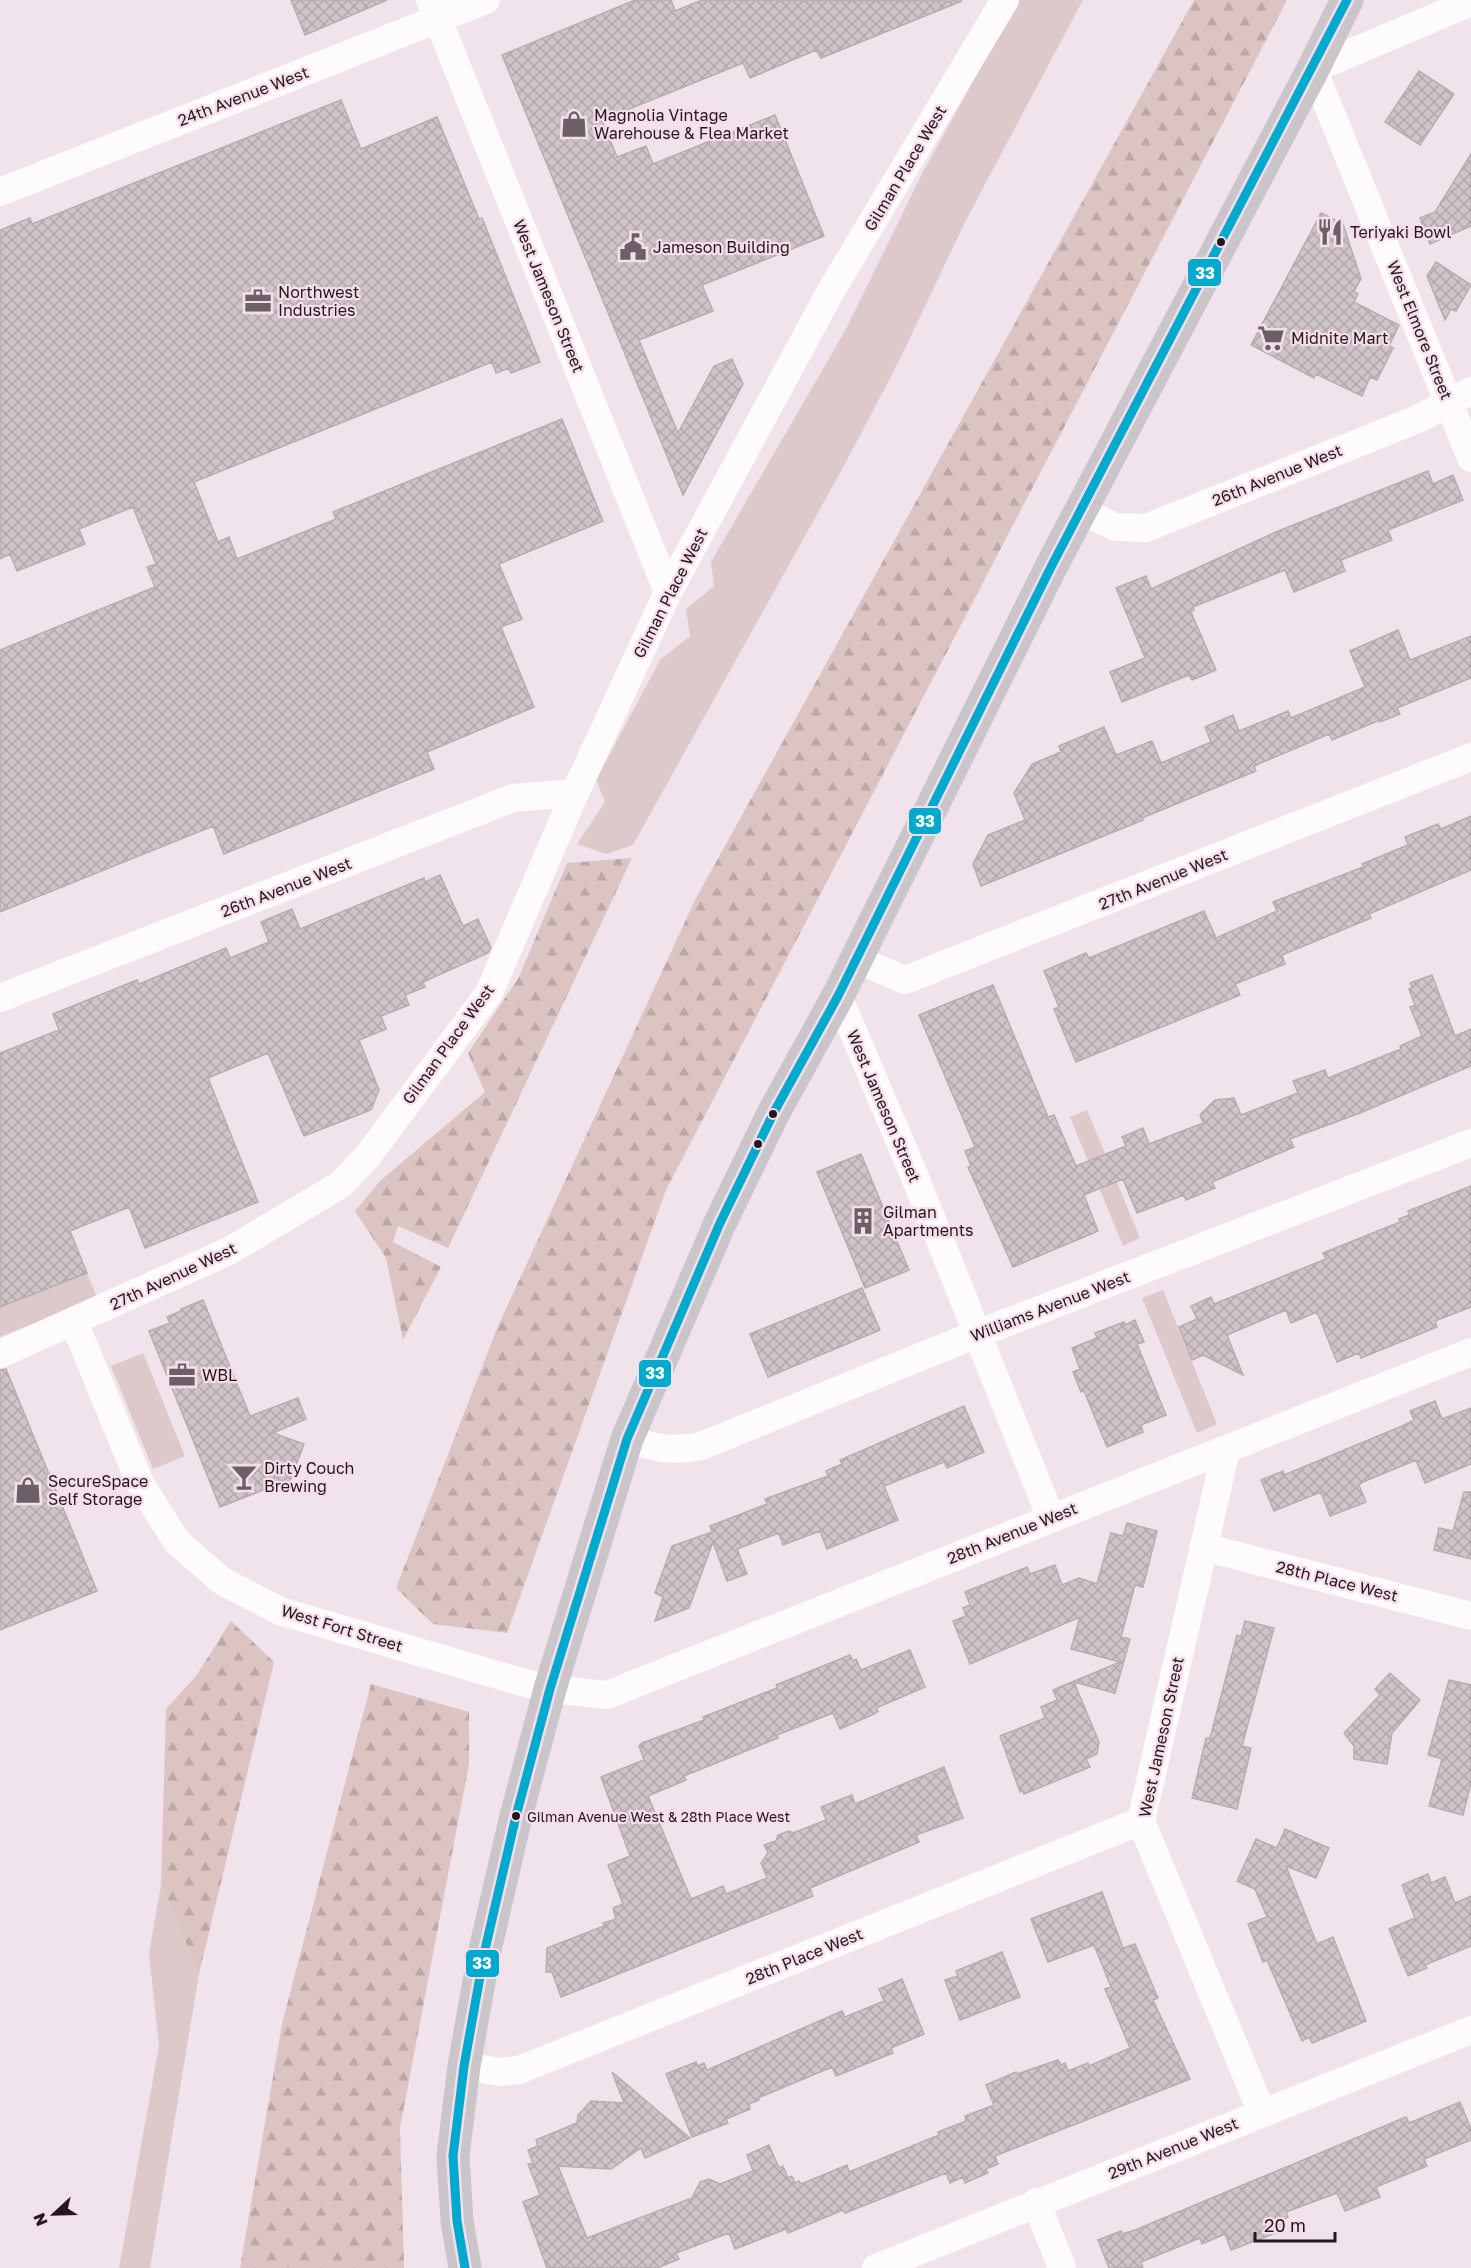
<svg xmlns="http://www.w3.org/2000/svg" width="1471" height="2268" viewBox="0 0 1471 2268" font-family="'Golos Text',sans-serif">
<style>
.green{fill:#ddc9c9}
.forest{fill:url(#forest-firs)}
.building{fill:url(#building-cross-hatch);stroke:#b8adb1;stroke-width:1.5}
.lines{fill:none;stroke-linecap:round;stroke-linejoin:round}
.street{stroke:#fdfbfc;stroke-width:28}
.secondary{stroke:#cac5c9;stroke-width:33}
.bus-1-casing{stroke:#f7ddec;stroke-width:14}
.bus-1{stroke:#00a9ce;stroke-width:9}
.bus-dot{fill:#22191f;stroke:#f7ddec;stroke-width:2}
.labels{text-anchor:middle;stroke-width:4.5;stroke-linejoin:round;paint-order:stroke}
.bus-label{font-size:14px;fill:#22191f;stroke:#f7ddec;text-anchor:start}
.street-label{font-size:16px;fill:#22191f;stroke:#f7ddec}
.poi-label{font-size:16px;fill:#22191f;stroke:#f7ddec;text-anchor:start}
.line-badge{stroke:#f7ddec;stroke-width:2}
.badge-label{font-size:16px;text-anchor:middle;font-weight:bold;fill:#fff}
</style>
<defs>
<pattern id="forest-firs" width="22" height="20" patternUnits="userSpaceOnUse" patternTransform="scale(1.5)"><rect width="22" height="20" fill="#dcc4c3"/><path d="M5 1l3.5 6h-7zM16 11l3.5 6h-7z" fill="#bca8a7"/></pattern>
<pattern id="building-cross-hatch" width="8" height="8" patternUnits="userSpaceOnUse" patternTransform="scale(1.5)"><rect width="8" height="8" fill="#cfc4c8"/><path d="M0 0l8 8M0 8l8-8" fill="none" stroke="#b1a8ab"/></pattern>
</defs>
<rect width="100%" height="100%" fill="#f1e3eb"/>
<path class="green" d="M1018,0H1083L965,222L899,361L845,464L633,845L606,854L577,844L605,802L596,780L660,660L690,636L686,609L714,586L711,562L845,331L922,174Z
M1087,1110L1140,1238L1123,1246L1070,1117Z
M87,1273L97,1298L0,1337V1307Z
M1163,1290L1217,1424L1197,1433L1142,1298Z
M143,1353L185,1456L153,1469L111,1366Z
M161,1884L199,1974L150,2268H119L159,2046L149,1954Z"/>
<path class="forest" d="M1194,0H1287L666,1190L507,1633L433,1624L396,1588L498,1326L695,900Z
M632,858L448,1248L398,1226L393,1242L441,1267L403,1340L386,1258L355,1211L380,1181L485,1092L468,1053L519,977L567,863Z
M231,1621L274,1662L199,1974L161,1884L166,1709L196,1676Z
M371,1684L469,1712V1764L400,2128L404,2268H240L282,2024Z"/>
<path class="building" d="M291,0H387L305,35Z
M635,0H671L675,11L702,0L962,1L821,58L816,50L750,78L743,63L602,120L617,157L646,146L653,164L775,115L824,236L702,285L713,311L639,340L678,433L714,366L732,359L743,384L683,495L502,55Z
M1419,71L1454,94L1420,145L1385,122Z
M341,100L361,149L437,117L479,219L482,218L540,362L511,373L509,368L496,373L492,362L194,482L218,542L229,537L237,559L336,519L333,512L562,419L603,521L499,564L522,619L501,627L534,707L427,752L434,769L224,854L213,826L0,912V650L155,587L147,567L156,564L133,507L79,529L85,544L17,571L10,554L0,559V230L30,218L32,224Z
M1471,154V226L1430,244L1420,218L1435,212Z
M1321,213L1343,224L1361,279L1354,291L1358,294L1354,302L1399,325L1389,346L1393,348L1377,380L1370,377L1362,396L1316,374L1314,378L1251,345Z
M1436,262L1471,285L1456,311L1451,309L1445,320L1427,276Z
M1428,471L1433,484L1453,475L1463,500L1388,530L1392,540L1341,560L1345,571L1294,592L1285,570L1193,607L1194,610L1191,612L1216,670L1192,680L1189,675L1122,702L1110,672L1145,658L1116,588L1146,576L1151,589L1276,532Z
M1398,630L1410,660L1471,636V678L1397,708L1400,714L1380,722V720L1332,740L1329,734L1254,766L1256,771L1142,818L1143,820L981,886L973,864L988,835L1025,820L1014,793L1032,764L1061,752L1059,746L1104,727L1116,755L1152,741L1161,763L1211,742L1205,727L1233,715L1239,731L1288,711L1291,718L1365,687L1350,651Z
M1471,816V870L1369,914L1371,918L1282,955L1285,964L1235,984L1240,995L1076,1062L1054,1009L1059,1007L1044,971L1086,953L1089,958L1204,911L1216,938L1277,911L1273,902L1363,867L1362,864L1408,845L1405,837L1438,824L1441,829Z
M440,875L463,926L478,919L491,948L488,953L423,982L425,987L405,995L409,1005L381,1016L386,1029L359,1040L379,1090L371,1110L304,1136L268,1053L208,1078L258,1202L145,1248L129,1207L70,1231L87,1273L0,1307V1053L59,1030L53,1014L137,980L139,984L226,948L230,958L269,942L261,922L292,909L300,929L424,878L425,882Z
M1432,975L1455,1036L1471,1029V1066L1360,1113L1290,1139L1294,1147L1212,1182L1215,1188L1186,1200L1184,1195L1137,1213L1123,1179L1084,1195L1098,1231L1013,1267L968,1167L971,1166L965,1151L975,1147L919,1015L993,985L1048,1117L1054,1115L1076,1166L1126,1146L1122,1137L1143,1128L1149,1144L1203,1123L1200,1115L1215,1100L1234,1098L1241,1115L1298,1093L1293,1081L1325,1070L1328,1078L1401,1049L1400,1046L1422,1036L1410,1007L1415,1005L1409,989L1412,987L1410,983Z
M861,1154L909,1270L865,1288L817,1172Z
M1471,1186V1307L1435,1321L1437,1327L1361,1358L1359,1353L1337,1362L1317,1312L1291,1323L1286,1310L1227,1335L1243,1375L1203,1355L1192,1360L1179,1327L1197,1319L1191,1306L1211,1297L1214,1304L1326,1259L1323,1253L1400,1222L1399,1219L1409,1215L1408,1211Z
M862,1288L880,1330L768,1377L750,1334Z
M203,1300L250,1416L298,1398L306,1419L273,1433L304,1444L287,1489L276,1485L220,1507L149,1331L170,1323L167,1317L181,1311V1309Z
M1135,1320L1144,1342L1137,1344L1166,1415L1141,1425L1143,1432L1107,1447L1084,1391L1081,1392L1073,1372L1080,1369L1072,1348L1097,1338L1095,1333L1124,1322L1125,1325Z
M6,1369L97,1591L0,1630V1370Z
M1435,1401L1442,1419L1471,1408V1464L1425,1483L1416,1460L1363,1482L1359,1485L1366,1502L1330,1516L1321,1492L1274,1511L1261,1480L1283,1471L1284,1475L1402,1426L1414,1420L1410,1411Z
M964,1406L984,1452L947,1468L944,1462L884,1486L898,1520L827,1549L820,1531L783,1545L779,1533L737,1549L747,1574L727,1581L713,1542L689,1608L655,1621L663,1597L655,1593L672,1546L712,1532L710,1526L767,1504L765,1499L828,1476L826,1471L842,1464L840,1460Z
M1464,1492H1471V1559L1434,1550L1439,1528L1453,1531Z
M1127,1523L1157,1531L1143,1587L1135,1585L1121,1637L1130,1639L1115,1693L1074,1682L1099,1742L1097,1754L1086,1759L1090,1767L1024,1794L1023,1791L1020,1792L1000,1736L1045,1718L1041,1707L1057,1700L1053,1690L1120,1662L1071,1649L1080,1617L970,1664L953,1621L966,1616L963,1608L970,1605L965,1592L1027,1567L1030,1574L1055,1565L1062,1585L1079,1578L1097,1584L1111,1533L1123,1536Z
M1245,1621L1274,1628L1242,1746L1251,1748L1237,1809L1192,1798L1206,1738H1210L1237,1635L1241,1637Z
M910,1650L925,1687L876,1708L878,1711L874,1714L840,1729L833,1713L777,1735L778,1738L684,1776L686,1780L648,1796L691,1899L723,1886L726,1894L767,1878L761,1863L768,1853L764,1845L776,1841L778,1835L789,1831L793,1833L826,1820L821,1807L852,1795L855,1804L944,1767L963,1818L916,1835L919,1842L810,1888L813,1896L561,1997L552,1972H546L547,1948L604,1926L603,1923L616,1919L613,1908L623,1904L608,1865L630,1856L601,1777L644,1760L639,1746L642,1743L704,1720L703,1717L777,1688L776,1685L850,1655L853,1661L856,1659L861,1670Z
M1390,1673L1420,1700L1392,1733L1387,1764L1354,1759V1746L1344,1733L1380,1695L1375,1689Z
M1449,1680L1471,1685V1783L1463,1815L1429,1806L1442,1759L1428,1755Z
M1285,1829L1329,1848L1316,1878L1286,1866L1317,1944L1333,1937L1366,2021L1312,2043L1309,2037L1302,2041L1267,1960L1263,1962L1248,1924L1267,1917L1255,1889L1237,1881L1256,1839L1277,1848Z
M1428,1874L1431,1883L1445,1877L1455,1903L1471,1896V1946L1425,1965L1427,1968L1408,1976L1389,1929L1415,1918L1402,1885Z
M1102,1892L1123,1948L1135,1944L1158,1998L1153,2000L1190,2079L995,2156L998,2164L986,2169L988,2173L965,2183L963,2177L950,2183L946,2173L845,2213L843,2210L788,2233L786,2229L735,2249L729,2233L676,2253L679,2259L657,2268H547L523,2202L540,2195L528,2164L533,2163L528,2150L538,2146L536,2140L577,2123L578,2115L591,2101L624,2103L612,2072L690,2138L645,2158L641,2148L611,2169L558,2166L587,2238L692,2198L700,2182L709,2179L720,2184L753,2171L747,2155L769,2145L779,2168L783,2166L788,2178L792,2176L795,2183L799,2181L801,2184L847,2165L849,2172L939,2135L938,2132L966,2121L965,2116L994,2105L986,2085L1016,2072L1017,2074L1058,2060L1061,2065L1065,2063L1068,2071L1088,2063L1089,2066L1130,2048L1105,1989L1111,1987L1094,1945L1048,1962L1031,1919Z
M1002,1952L1020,1997L960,2020L945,1980L958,1976L956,1971Z
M902,1979L924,2034L891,2048L893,2053L836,2076L832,2067L758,2098L759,2100L749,2104L750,2109L726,2119L728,2123L692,2137L666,2074L696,2062L698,2066L704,2063L707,2070L842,2011L845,2017L884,2001L879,1989Z
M1460,2102L1471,2129V2140L1424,2159L1427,2166L1376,2187L1380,2197L1345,2211L1337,2193L1286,2212L1288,2217L1281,2220L1284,2230L1231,2250L1225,2234L1202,2244L1200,2238L1141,2262L1143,2268H1109L1098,2240L1121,2231L1122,2234L1135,2230L1406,2117L1409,2123Z"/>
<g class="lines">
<path class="street" d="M430,0L668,592
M1471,2L1313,69L1471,458
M0,192L486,0
M1080,510L1115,527L1146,528L1418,419L1471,391
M856,959L905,980L1471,757
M838,996L912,1170L1051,1518
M0,998L513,798L575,793
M74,1322L140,1483L177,1542L222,1581L280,1611L521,1682L550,1689L607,1695L1471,1352
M0,1354L229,1251L340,1185L367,1157L489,993L575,793L668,592L832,289L1005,0
M627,1439C656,1448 671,1452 701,1446L977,1334L1471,1143
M1226,1450L1141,1821L1262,2113
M1203,1547L1471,1616
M464,2066L499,2072L519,2070L1141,1821
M1036,2202L1062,2268
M876,2268L1471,2030"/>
<path class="secondary" d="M465,2268L457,2221L453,2156L464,2066L484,1954L516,1816L550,1689L627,1439L720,1223L774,1112L838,996L1051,567L1313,69L1347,0"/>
<defs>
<path id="bus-1" d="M465,2268L457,2221L453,2156L464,2066L484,1954L516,1816L550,1689L627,1439L720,1223L774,1112L838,996L1051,567L1347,0"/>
</defs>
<use href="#bus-1" class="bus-1-casing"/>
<use href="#bus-1" class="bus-1"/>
</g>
<defs>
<symbol id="shop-bare" viewBox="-9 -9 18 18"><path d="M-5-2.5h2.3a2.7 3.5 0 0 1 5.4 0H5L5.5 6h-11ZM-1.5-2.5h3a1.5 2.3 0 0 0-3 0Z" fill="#6a6066" stroke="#f7ddec" stroke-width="2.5" paint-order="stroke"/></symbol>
<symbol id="restaurant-bare" viewBox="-9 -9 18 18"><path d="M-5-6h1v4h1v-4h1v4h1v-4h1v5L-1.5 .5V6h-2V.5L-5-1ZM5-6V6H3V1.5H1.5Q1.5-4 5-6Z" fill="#6a6066" stroke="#f7ddec" stroke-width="2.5" paint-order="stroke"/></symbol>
<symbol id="civic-bare" viewBox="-9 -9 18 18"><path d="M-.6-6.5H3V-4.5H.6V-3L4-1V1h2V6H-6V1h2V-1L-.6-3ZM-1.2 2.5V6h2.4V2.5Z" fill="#6a6066" stroke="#f7ddec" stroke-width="2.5" paint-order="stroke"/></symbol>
<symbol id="office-bare" viewBox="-9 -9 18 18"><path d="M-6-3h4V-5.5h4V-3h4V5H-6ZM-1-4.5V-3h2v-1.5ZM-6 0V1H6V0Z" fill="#6a6066" stroke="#f7ddec" stroke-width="2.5" paint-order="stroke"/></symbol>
<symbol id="supermarket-bare" viewBox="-9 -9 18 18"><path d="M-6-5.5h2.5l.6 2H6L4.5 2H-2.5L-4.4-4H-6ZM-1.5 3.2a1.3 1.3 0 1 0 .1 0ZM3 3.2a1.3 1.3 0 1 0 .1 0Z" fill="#6a6066" stroke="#f7ddec" stroke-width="2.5" paint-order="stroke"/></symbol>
<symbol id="building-bare" viewBox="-9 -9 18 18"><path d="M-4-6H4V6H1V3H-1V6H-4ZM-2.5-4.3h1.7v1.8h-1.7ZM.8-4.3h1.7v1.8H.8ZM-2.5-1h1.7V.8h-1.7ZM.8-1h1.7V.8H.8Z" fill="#6a6066" stroke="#f7ddec" stroke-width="2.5" paint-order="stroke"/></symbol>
<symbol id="bar-bare" viewBox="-9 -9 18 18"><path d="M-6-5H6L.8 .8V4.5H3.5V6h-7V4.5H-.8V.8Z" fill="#6a6066" stroke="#f7ddec" stroke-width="2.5" paint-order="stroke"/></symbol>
</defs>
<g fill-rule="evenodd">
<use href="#shop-bare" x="555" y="105" width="38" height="38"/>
<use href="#restaurant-bare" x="1311" y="213" width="38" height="38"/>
<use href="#civic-bare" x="614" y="228" width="38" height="38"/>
<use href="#office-bare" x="239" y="282" width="38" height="38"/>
<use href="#supermarket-bare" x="1252" y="319" width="38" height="38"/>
<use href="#building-bare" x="844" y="1202" width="38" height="38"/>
<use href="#office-bare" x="163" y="1356" width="38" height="38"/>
<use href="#bar-bare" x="225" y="1458" width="38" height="38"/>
<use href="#shop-bare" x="9" y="1471" width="38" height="38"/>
</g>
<g class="bus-dot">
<circle cx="1221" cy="242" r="5"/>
<circle cx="773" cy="1114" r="5"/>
<circle cx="758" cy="1144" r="5"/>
<circle cx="516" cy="1816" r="5"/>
</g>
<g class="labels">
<g class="bus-label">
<text x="527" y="1822">Gilman Avenue West &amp; 28th Place West</text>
</g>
<g class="street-label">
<text transform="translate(243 96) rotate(-21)" y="6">24th Avenue West</text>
<text transform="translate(905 168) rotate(-59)" y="6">Gilman Place West</text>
<text transform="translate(549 296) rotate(68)" y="6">West Jameson Street</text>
<text transform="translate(1420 330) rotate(68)" y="6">West Elmore Street</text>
<text transform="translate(1277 475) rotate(-22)" y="6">26th Avenue West</text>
<text transform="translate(670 593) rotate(-63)" y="6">Gilman Place West</text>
<text transform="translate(1163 879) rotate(-22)" y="6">27th Avenue West</text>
<text transform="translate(286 887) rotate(-21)" y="6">26th Avenue West</text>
<text transform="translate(448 1044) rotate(-54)" y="6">Gilman Place West</text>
<text transform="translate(884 1106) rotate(67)" y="6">West Jameson Street</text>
<text transform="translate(173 1276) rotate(-25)" y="6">27th Avenue West</text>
<text transform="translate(1050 1306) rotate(-21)" y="6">Williams Avenue West</text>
<text transform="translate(1012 1533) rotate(-22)" y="6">28th Avenue West</text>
<text transform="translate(1337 1581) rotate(14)" y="6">28th Place West</text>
<text transform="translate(342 1628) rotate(17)" y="6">West Fort Street</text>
<text transform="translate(1161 1737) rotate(-78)" y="6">West Jameson Street</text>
<text transform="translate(804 1956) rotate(-22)" y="6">28th Place West</text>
<text transform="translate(1173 2148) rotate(-22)" y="6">29th Avenue West</text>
</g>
<g class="poi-label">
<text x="594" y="121">Magnolia Vintage<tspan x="594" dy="18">Warehouse &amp; Flea Market</tspan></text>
<text x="1350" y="238">Teriyaki Bowl</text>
<text x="653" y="253">Jameson Building</text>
<text x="278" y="298">Northwest<tspan x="278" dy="18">Industries</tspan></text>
<text x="1291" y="344">Midnite Mart</text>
<text x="883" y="1218">Gilman<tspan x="883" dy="18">Apartments</tspan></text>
<text x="202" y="1381">WBL</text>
<text x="264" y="1474">Dirty Couch<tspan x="264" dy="18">Brewing</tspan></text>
<text x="48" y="1487">SecureSpace<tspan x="48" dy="18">Self Storage</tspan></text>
</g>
</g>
<g class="line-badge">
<rect x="1187" y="258" width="35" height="29" rx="6" fill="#00a9ce"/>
<rect x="908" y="807" width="34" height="28" rx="6" fill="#00a9ce"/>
<rect x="638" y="1359" width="34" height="29" rx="6" fill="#00a9ce"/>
<rect x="465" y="1949" width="35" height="29" rx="6" fill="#00a9ce"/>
</g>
<g class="badge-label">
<text x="1205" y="279">33</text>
<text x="925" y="827">33</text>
<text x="655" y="1379">33</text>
<text x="482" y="1969">33</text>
</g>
<g transform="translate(54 2214) rotate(248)" stroke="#f7ddec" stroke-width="4.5" paint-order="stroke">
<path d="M0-4.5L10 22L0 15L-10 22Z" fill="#22191f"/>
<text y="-9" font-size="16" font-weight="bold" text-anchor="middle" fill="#22191f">N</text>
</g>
<path d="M1255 2232v9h80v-9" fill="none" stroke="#22191f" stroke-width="3"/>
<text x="1264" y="2232" font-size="18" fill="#22191f" stroke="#f7ddec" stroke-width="4.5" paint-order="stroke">20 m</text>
</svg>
